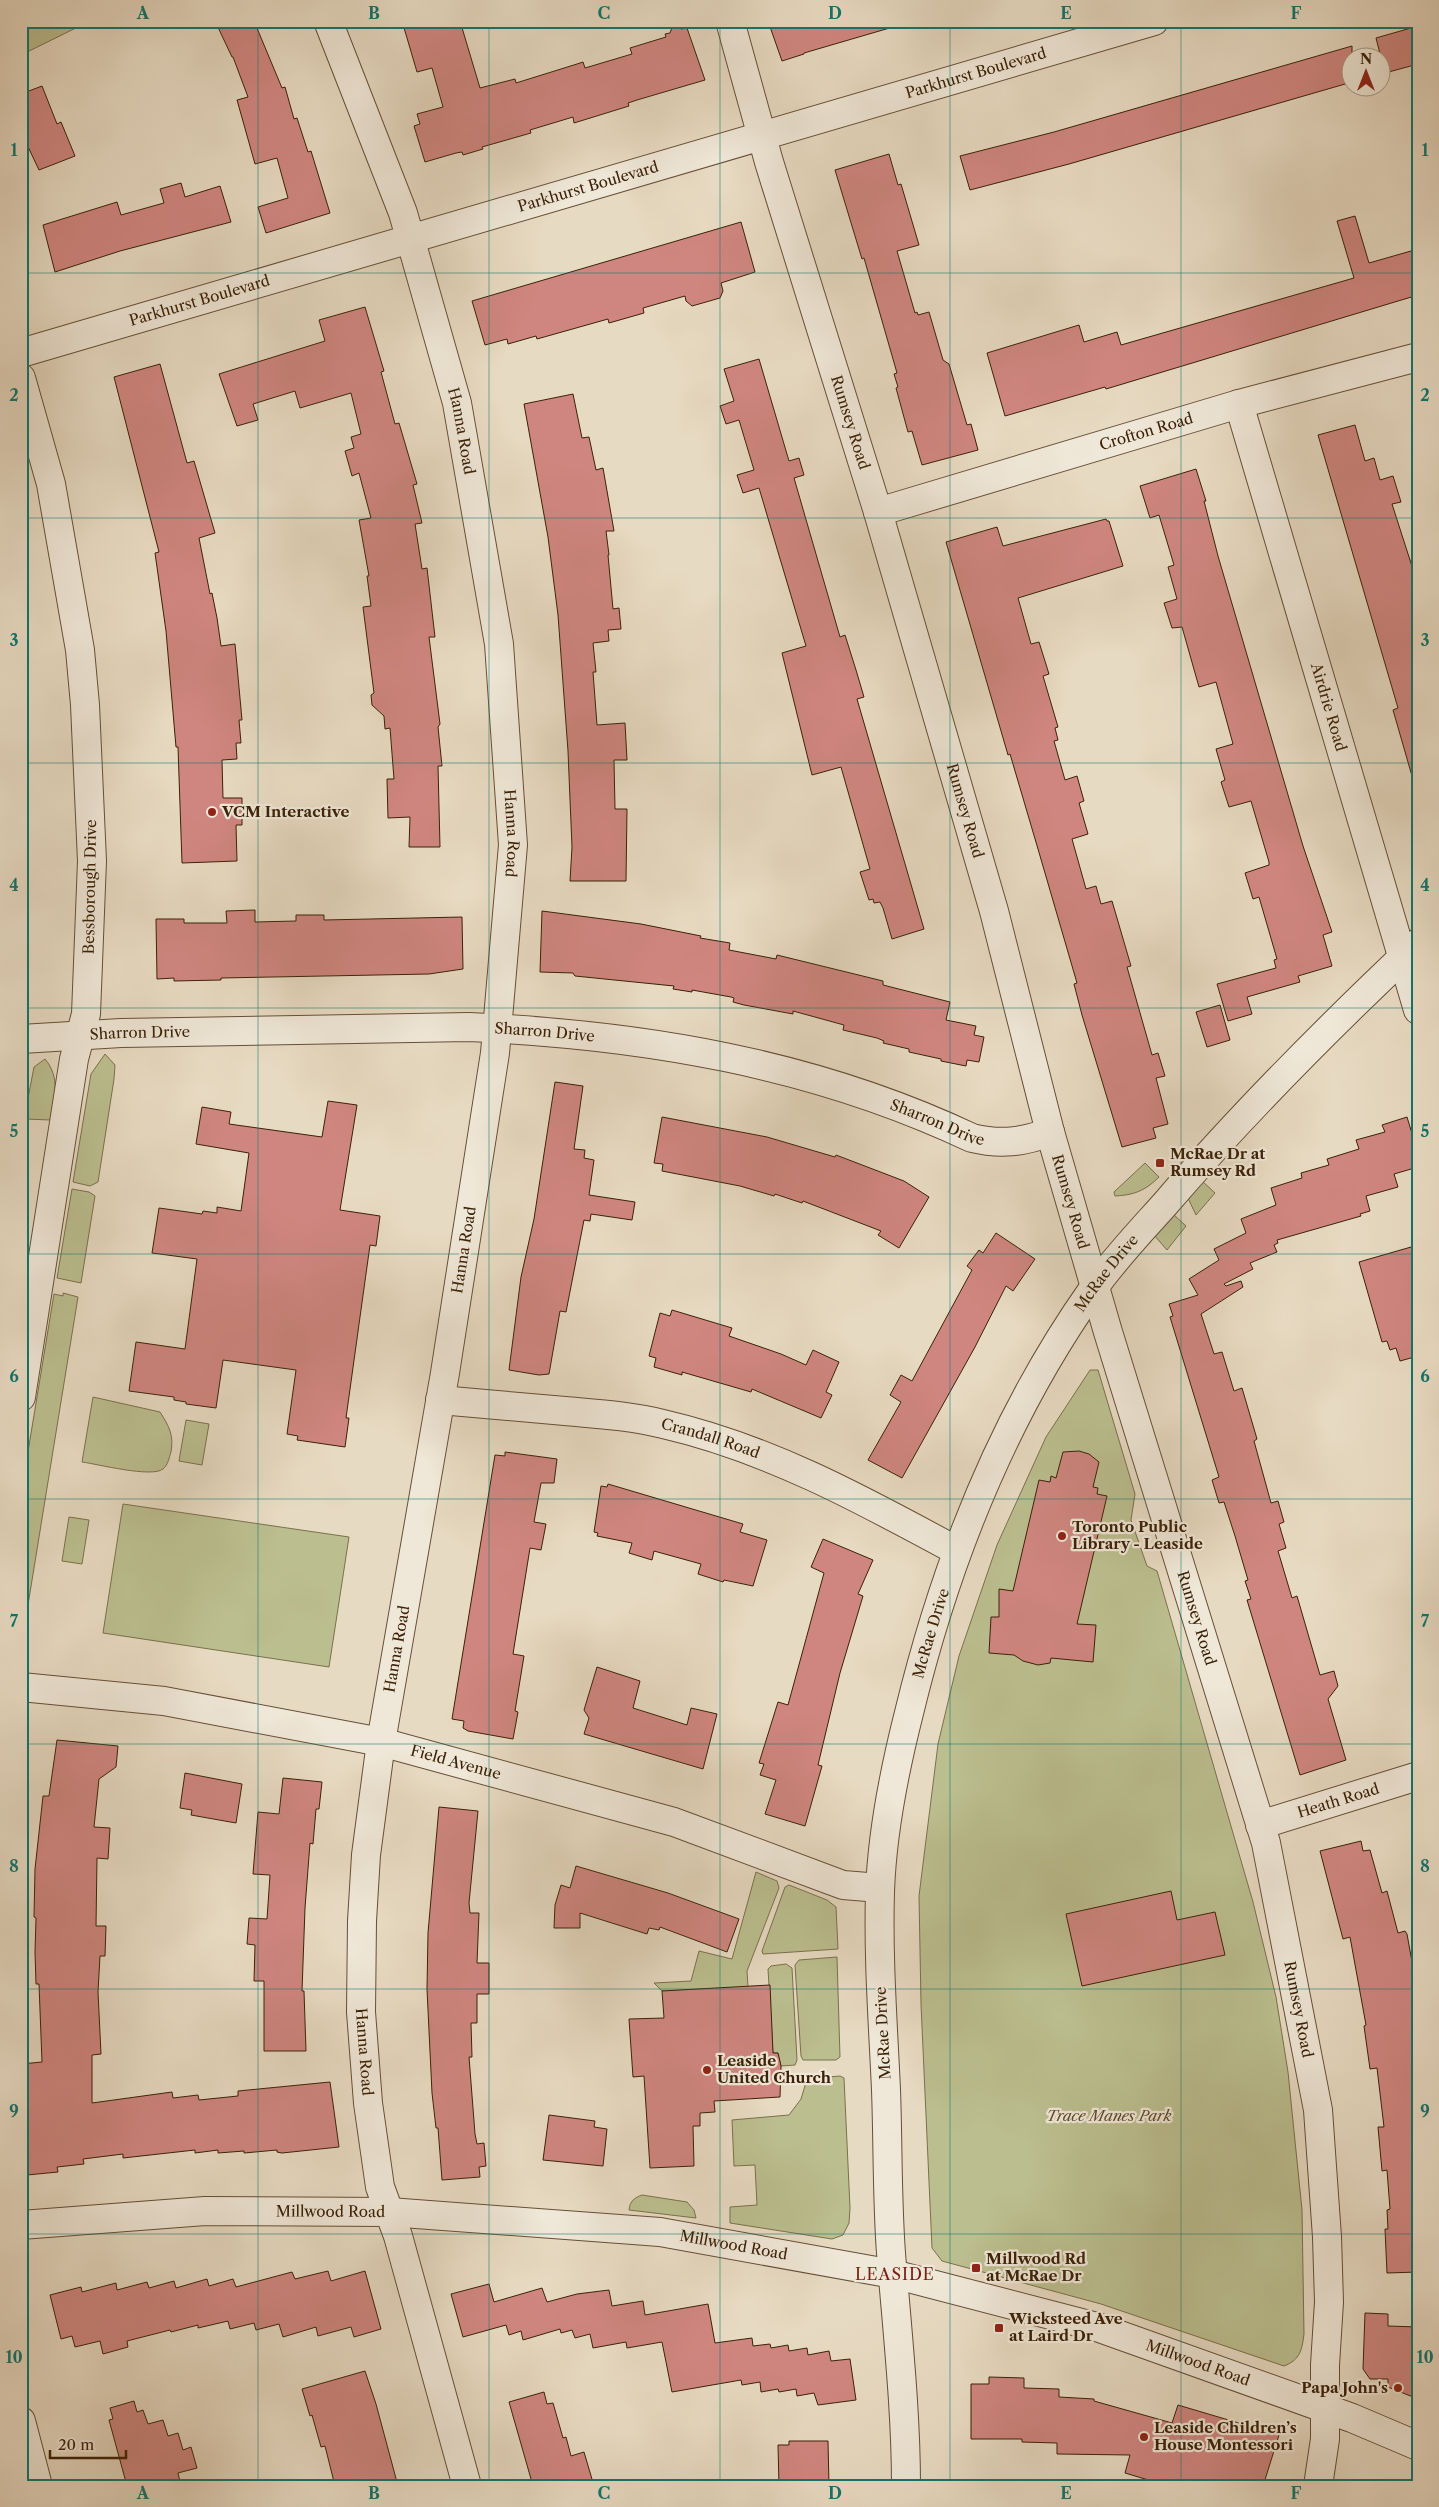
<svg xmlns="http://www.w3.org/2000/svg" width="1439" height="2507" viewBox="0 0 1439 2507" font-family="'Libre Caslon Text',serif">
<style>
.green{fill:#bbbe8f;stroke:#7b704b}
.building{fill:#cf8680;stroke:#3b2107}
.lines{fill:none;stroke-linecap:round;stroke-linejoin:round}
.minor-casing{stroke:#664f36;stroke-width:30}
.tertiary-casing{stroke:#664f36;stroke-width:30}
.minor{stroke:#efe7d7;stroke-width:28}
.tertiary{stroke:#efe7d7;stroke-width:28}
.grid{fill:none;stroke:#0f766e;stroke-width:1;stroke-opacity:0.55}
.poi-dot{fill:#8f2418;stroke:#efe7d7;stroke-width:2}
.labels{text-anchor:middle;stroke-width:4.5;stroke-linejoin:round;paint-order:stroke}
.street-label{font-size:15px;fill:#3b2107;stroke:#efe7d7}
.poi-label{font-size:15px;font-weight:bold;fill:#3b2107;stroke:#efe7d7;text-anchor:start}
.park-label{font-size:15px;font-style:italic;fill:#5b4829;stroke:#efe7d7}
.neighbourhood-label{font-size:16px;letter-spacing:1px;fill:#7a1f14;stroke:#efe7d7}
.neatline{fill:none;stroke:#0f766e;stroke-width:2}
.grid-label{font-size:16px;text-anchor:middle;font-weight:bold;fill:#0f766e}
</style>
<rect width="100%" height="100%" fill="#e7dac2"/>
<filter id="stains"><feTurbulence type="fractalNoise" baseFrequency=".004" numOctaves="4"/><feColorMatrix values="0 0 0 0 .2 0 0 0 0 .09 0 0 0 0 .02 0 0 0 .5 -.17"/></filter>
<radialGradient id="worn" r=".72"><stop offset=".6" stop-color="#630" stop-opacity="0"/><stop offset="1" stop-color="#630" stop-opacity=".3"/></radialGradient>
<path class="green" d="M21,21H90L21,55Z
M105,1054L115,1065L114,1079L98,1182L90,1186L73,1182L91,1074Z
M45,1059C61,1078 54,1098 51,1120L24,1119L34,1067Z
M1145,1163L1159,1177C1145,1191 1134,1195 1115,1196L1114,1192Z
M1201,1180L1215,1193L1196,1215L1187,1196Z
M72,1189L89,1192L95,1196L81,1283L57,1278Z
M1172,1213L1186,1226L1167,1250L1154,1235Z
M63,1293L78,1297L21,1648V1494L54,1294L63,1296Z
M1090,1370H1098L1135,1494L1131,1520L1147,1566L1157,1571L1253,1902L1276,1997L1288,2072L1302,2210L1304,2334C1302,2350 1300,2360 1284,2366L1101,2304L942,2261L932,2248L921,2004L919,1896L938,1744L959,1656L997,1545L1046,1437Z
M93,1397L160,1412C169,1426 174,1435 171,1452C169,1458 168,1465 163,1469C152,1478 97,1464 82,1462Z
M186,1420L209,1424L202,1465L179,1461Z
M123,1504L349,1537L329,1667L103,1633Z
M69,1517L89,1520L82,1564L62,1561Z
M756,1872L777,1881L779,1888L747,1971L748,1987L662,1991L654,1983L691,1981L699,1951L732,1959Z
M789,1885L827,1900L836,1907L838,1949L763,1954L762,1951L785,1887Z
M837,1957L840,2057L836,2060H803L801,2056L795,1965L799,1960Z
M786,1964L792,1968L797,2060L795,2065L781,2066L778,2053H773L768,1969L771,1966Z
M840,2076L844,2078L850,2208L849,2223L843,2235L832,2239L730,2223V2207L757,2205L755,2165L734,2166L732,2120L789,2115L801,2099L807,2079Z
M642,2195L687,2202L694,2210L696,2218L629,2210C630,2201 634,2198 642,2195Z"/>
<path class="building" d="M215,21H254L282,88L285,87L294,119L297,118L308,152L311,151L330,213L266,233L258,207L288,198L277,158L255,164L237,100L248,97L233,57H232Z
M402,21H460L480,88L515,79L516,83L577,64L583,62L585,68L632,54L630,48L666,37L665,34L670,33L674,22L681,29L687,28L705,80L637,100L628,103L629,106L574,123L573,117L530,130L531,133L482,147L483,149L463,155L462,152L456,153L425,162L414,126L420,124L417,114L443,107L432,68L417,72Z
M768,21H892L893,27L804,53V54L782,61Z
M1418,26V64L1385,73L1376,38Z
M1352,46V82L1069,164L970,190L960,156L1054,132Z
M42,86L57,124L61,122L75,156L39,170L21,132V94Z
M889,154L898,185L901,184L919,245L897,251L915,313L917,312L918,315L929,312L943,360L949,364L967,425L971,424L978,450L922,465L912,431L908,432L896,388L898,387L894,374L897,373L864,258L862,259L835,170Z
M181,183L185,197L220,186L231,222L120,251L55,272L43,225L117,202L121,215L164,203L160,189Z
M1355,216L1369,263L1411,251L1414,260L1418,259V295L1106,389L1105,387L1005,416L987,353L1079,325L1084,342L1117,332L1121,345L1354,278L1337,221Z
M741,222L755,272L721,283L723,291L720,298L692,306L686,301L685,296L643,308L644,313L609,323L608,319L537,339L536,336L508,344L507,339L485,345L472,301Z
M365,307L384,371L381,372L395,424L399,423L417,484L413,485L422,523L415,524L422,569L427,568L435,637H429L440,724L438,727L442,766H438L440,847H409L410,817L388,818L387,779H394L390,728L385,729L384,716L372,705L371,695L374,693L363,607L371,606L367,576H369L359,520L371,518L359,473L352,476L345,451L354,448L351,437L361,434L351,393L300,408L295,391L253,404L258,420L237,426L219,374L325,341L319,320Z
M759,359L789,461L799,458L804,475L794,478L840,637L845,635L856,670L864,697L857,699L924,929L892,939L883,908L880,902L874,903L873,899L869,900L860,872L870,869L841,767L812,775L782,653L806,646L759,488L743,493L737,475L754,470L739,420L726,424L720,406L734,401L724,369Z
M160,364L187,463L194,461L215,533L199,538L210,594L212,593L217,618L221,646L235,644L242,720H239L241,743H236L237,759L222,760L223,798H242V825H236L237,861L182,863L178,747H176L166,631L155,553L159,552L114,377Z
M573,394L582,438L589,437L596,470L603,468L614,531H606L609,555H608L613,609L619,608L621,629L608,630L609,641L593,643L596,672H593L597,725L625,723L627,760H614L615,809H627L626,881H570L572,847L568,751L558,615L548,537L524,404Z
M1355,425L1365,461L1374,458L1380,480L1393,476L1401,502L1392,504L1418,585V776H1412L1393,710L1398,708L1318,435Z
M1196,469L1206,501H1204L1218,556L1303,846L1332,932L1323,935L1332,966L1298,976L1300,982L1247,997L1252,1014L1228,1021L1217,984L1276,968L1274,960L1277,959L1259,897L1253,899L1245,873L1269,865V862L1251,801L1229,807L1221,782L1225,780L1216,749L1233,744L1216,682L1199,687L1182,627L1172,628L1164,603L1177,599L1168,567L1174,565L1159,515L1150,518L1140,486Z
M1106,519L1107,521H1109L1123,566L1018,598L1031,644L1039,642L1049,674L1043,676L1058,727L1055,728L1058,740L1054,741L1065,780L1077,776L1084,801L1079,803L1088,834L1072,839L1086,889L1096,886L1101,904L1112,901L1131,966L1127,967L1152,1055L1158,1053L1165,1076L1156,1078L1168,1124L1153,1128L1156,1138L1122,1147L1082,1015L1074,984L1077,983L1038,849L1010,754L1008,755L946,542L997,527L1003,546Z
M255,910V922L296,921V915H324V920L462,917L463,969L429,974L221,978V980L174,981V978L157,979L156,919H184V923H227L226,911Z
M542,911L641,924L701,936L700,938L730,943L729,950L776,959L777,955L883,981V985L950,1002L946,1020L976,1026L974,1035L984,1037L979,1062L967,1060L966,1066L941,1061V1059L909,1052V1049L883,1043L884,1041L877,1038L843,1030L844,1025L793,1011V1014L744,1005L733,1002L734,998L731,997L692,990V992L673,989L674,986L575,976L573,973L540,972Z
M1220,1005L1230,1040L1207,1047L1196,1012Z
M555,1082L583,1086L574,1149L585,1150L584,1158L594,1160L589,1195L635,1202L632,1220L591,1214L590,1221L584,1220L566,1312L560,1311L549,1374L539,1375L509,1370L521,1277L534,1219Z
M328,1101L357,1105L340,1210L380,1216L376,1246L370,1245L346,1418H349L345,1447L297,1440L298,1436L287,1434L296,1370L223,1360L216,1408L186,1404V1402L174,1400V1397L129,1391L136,1342L185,1349L197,1259L152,1253L159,1208L202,1214L203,1211L217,1213V1207L241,1211L249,1153L196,1144L202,1107L231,1112L229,1124L322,1137Z
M662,1117L767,1137L835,1157L836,1155L904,1181L929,1197L899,1248L878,1235L881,1231L803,1201L802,1203L775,1194L774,1196L740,1186L662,1171L663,1164L654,1163Z
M1407,1117L1418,1153V1167L1394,1174L1398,1187L1366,1196L1370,1211L1360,1214L1361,1216L1277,1240L1278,1243L1274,1245L1277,1252L1250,1263L1253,1269L1224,1284L1226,1286L1241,1281L1243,1287L1201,1314L1214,1354L1222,1352L1234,1391L1242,1388L1257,1439L1254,1441L1271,1503L1278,1501L1284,1522L1279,1524L1286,1548L1278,1551L1292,1598L1297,1596L1320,1675L1334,1671L1338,1686L1328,1699L1346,1760L1300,1775L1247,1600L1251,1599L1245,1581L1248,1580L1235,1536L1224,1502L1219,1503L1212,1480L1219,1477L1170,1317L1173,1316L1169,1304L1198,1295L1189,1279L1219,1260L1214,1249L1246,1233L1241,1219L1276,1205L1271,1188L1302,1178L1301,1173L1329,1165L1327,1159L1359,1149L1356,1140L1385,1132L1382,1125Z
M996,1233L1035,1259L1013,1291L1006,1286L975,1347L902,1478L868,1460L901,1402L890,1395L901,1375L912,1381L972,1270L967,1266L979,1250L983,1253Z
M1418,1245V1356L1400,1361L1396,1348L1390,1350L1387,1341L1382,1342L1359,1262Z
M672,1310L732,1328L729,1336L781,1354L806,1365L813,1350L839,1362L826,1392L832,1395L821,1418L752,1389L751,1392L682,1372V1375L654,1367L656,1358L649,1356L660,1313L670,1316Z
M1079,1451L1089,1454L1099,1462L1093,1487L1098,1488L1097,1494L1107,1496L1077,1624L1096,1625L1093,1662L1051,1658L1050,1663L1038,1665L1023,1661L1014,1655L989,1653L991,1617H999V1589L1013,1591L1039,1480L1050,1482L1051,1476L1056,1478L1063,1452Z
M505,1452L557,1459L554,1483H541L534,1522L546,1524L541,1550L530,1548L513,1654L524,1656L515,1711L518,1712L513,1739L468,1731L463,1728L464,1721L452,1719L495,1455L505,1456Z
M608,1484L743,1524L740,1532L767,1540L753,1586L724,1580L723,1582L698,1574L701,1564L654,1551L652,1560L629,1553L632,1543L597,1536L598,1533L594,1532L601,1486L607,1487Z
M823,1539L873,1560L858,1594L863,1596L840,1673L818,1765L822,1766L805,1826L765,1814L776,1780L760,1775L764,1764L759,1763L778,1702L788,1705L824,1573L811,1567Z
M597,1667L640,1681L633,1708L687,1725L691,1708L717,1714L703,1769L584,1734L589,1718L584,1710Z
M57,1740L118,1746L116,1767L99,1779L94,1827L110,1828L108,1859L97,1858L96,1926H106L105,1956H100L98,1992L101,2054L92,2055V2103L172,2092L173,2098L198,2095L199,2100L238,2096V2091L330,2082L339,2147L282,2153L277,2152V2150L244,2153V2151L218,2153V2150L195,2153V2150L123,2158V2154L83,2159L84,2164L57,2167L58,2172L27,2175L21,2125V2102H24L21,2064L42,2062L39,1984H36L35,1952L36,1918L34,1917L35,1869L43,1796H49Z
M185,1773L242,1784L236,1823L191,1815L192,1810L180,1808Z
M283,1778L322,1782L319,1809H316L313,1844L310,1843L305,1908L302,1991H304L306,2051H264V1981H254L255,1945L247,1944L249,1918L267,1919L270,1875L253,1874L258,1812L279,1814Z
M439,1807L478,1811L469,1903L470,1913H479L477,1963H489V1994H477V2023H471L472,2057H469L475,2134L477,2144L484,2143L486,2166L479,2167L480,2177L442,2180L438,2128H436L432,2093L427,1989L428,1933Z
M1361,1841L1363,1851L1370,1850L1382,1893L1387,1891L1398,1933L1405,1931L1407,1934L1418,1995V2272L1387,2273L1385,2229H1388L1387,2210L1390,2209L1387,2170L1382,2171L1378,2127H1384L1377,2068L1370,2069L1364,2026L1366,2025L1350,1937L1343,1939L1320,1851Z
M576,1866L668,1893L739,1919L727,1952L660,1927L659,1930L649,1928L647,1934L580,1913V1928H554L555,1905L561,1885L570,1888Z
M1171,1891L1177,1920L1215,1912L1225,1955L1082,1986L1066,1914Z
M770,1985L773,2053H778L781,2066L780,2097L714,2101L715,2112L700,2113V2126H693L694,2166L650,2168L644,2076L633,2077L629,2019L664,2018L662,1991Z
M549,2115L595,2121L594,2127L607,2129L603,2166L543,2160Z
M328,2271L331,2281L365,2271L381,2329L354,2337L351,2327L318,2336L316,2327L283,2337L279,2324L256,2330L254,2323L230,2329L228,2321L198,2328V2325L171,2332L170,2330L127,2341L128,2347L103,2354L100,2341L75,2347L72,2336L61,2339L50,2295L81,2287L82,2292L116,2283L117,2290L147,2282L149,2288L174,2281L176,2288L207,2279L209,2286L233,2279L236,2287L292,2272L295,2279Z
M489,2284L494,2302L542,2288L547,2302L577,2294L609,2290L612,2306L643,2301L645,2315L708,2304L715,2343L752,2338L753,2346L770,2344L771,2348L788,2345L789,2351L807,2348L808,2355L829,2351L831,2361L850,2359L856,2400L818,2405L814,2393L797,2396L796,2389L779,2392L778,2389L761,2392L760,2382L742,2385L741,2380L672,2392L662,2342L627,2348L626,2342L593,2348L590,2334L575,2338L572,2330L561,2333L560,2329L523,2340L521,2331L509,2335L506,2325L463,2337L451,2294Z
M1365,2313L1388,2314V2326L1418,2327V2399L1388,2387V2379H1370L1363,2369Z
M365,2371L376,2404L398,2486H335L325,2446L321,2447L312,2415L310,2416L302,2389Z
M989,2377L1024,2378V2388L1059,2389V2397L1094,2399V2401L1172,2423L1178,2405L1279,2435L1263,2486H1154L1155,2482L1125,2473L1130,2455L1057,2454V2443L1022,2442V2439H971V2384H989Z
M544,2392L547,2404L553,2403L563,2438L566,2437L571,2456L584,2452L594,2486H533L509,2402Z
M134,2401L137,2412L143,2410L148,2424L163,2420L168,2436L178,2433L183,2450L191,2447L197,2468L178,2473L181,2486H127L109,2420L113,2419L110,2408Z
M789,2441H828L829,2486H779L778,2445H789Z"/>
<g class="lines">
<defs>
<g id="minor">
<path id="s1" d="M328,21L403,213L457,403L499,644L513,845L495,1053L445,1373L381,1742L366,1855L362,1921L361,2012L368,2103L380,2187L398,2236L467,2486"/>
<path id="s2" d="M730,21L769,162L878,512L994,911L1050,1132L1108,1332L1266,1843L1318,2110L1327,2237L1329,2302L1325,2365V2439L1318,2486"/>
<path id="s3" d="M21,353L1154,21"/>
<path d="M21,378L51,484L80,650L85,705L92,861L86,1014L74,1059L21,1397"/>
<path id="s4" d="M1239,404L1418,1010"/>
<path id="s5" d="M878,512L1239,404L1418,357"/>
<path id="s6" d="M21,1039L121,1033L469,1027C644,1035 813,1063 972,1138C1001,1145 1023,1142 1050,1132"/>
<path id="s7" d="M440,1400C482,1404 523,1407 565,1411C598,1414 631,1416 663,1424C768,1448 863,1500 957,1551"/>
<path id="s8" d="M21,1687L164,1701L381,1742L674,1822L843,1885L880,1888"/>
<path id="s9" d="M1260,1825L1418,1776"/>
<path d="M21,2421L38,2486"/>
</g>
<g id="tertiary">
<path id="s10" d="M21,2225L205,2211L389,2212L660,2232L893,2274L1097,2327L1352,2418L1418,2446"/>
<path id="s11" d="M906,2486C906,2408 897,2330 891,2253C887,2199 888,2144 886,2090C883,2023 878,1958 880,1892C882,1831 894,1772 909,1713C945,1564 1004,1415 1093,1289C1115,1258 1141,1231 1166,1203C1244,1112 1330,1026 1418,943"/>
</g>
</defs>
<use href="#minor" class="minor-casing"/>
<use href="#tertiary" class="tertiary-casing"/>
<use href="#minor" class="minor"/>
<use href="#tertiary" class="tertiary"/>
</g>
<path class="grid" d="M258,21V2486M489,21V2486M720,21V2486M950,21V2486M1181,21V2486M21,273H1418M21,518H1418M21,763H1418M21,1008H1418M21,1254H1418M21,1499H1418M21,1744H1418M21,1989H1418M21,2234H1418"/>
<g class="poi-dot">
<circle cx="212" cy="812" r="5"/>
<rect x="1155" y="1158" width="10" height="10" rx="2.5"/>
<circle cx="1062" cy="1536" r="5"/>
<circle cx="707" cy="2070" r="5"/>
<rect x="971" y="2263" width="10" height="10" rx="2.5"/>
<rect x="994" y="2323" width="10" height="10" rx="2.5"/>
<circle cx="1398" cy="2388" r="5"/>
<circle cx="1144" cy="2437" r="5"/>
</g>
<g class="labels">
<g class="street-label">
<text dy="5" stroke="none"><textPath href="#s3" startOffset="995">Parkhurst Boulevard</textPath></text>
<text dy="5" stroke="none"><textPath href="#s3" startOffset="591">Parkhurst Boulevard</textPath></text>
<text dy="5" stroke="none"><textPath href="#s3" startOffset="186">Parkhurst Boulevard</textPath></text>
<text dy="5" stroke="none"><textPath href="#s2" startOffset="419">Rumsey Road</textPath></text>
<text dy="5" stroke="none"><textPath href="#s5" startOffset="280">Crofton Road</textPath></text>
<text dy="5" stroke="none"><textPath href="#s1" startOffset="432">Hanna Road</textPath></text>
<text dy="5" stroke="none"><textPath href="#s4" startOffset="316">Airdrie Road</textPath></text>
<text dy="5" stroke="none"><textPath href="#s2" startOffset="824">Rumsey Road</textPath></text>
<text dy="5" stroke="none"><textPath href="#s1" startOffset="838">Hanna Road</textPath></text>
<text transform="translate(90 887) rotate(-89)" y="5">Bessborough Drive</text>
<text dy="5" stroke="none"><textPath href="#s6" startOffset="119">Sharron Drive</textPath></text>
<text dy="5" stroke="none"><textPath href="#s6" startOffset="524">Sharron Drive</textPath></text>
<text dy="5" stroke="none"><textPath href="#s6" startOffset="929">Sharron Drive</textPath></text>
<text dy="5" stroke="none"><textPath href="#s2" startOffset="1229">Rumsey Road</textPath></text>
<text transform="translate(464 1250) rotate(-81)" y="5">Hanna Road</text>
<text dy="5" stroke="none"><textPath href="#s11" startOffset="1262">McRae Drive</textPath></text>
<text dy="5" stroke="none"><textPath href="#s7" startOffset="274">Crandall Road</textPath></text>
<text dy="5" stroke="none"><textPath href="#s2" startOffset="1664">Rumsey Road</textPath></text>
<text dy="5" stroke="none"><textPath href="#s11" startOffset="859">McRae Drive</textPath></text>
<text transform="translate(397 1649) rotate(-80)" y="5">Hanna Road</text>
<text dy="5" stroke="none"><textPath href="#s8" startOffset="442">Field Avenue</textPath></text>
<text dy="5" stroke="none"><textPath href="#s9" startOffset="82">Heath Road</textPath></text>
<text dy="5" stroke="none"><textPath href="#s2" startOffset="2069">Rumsey Road</textPath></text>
<text transform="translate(883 2033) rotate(-93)" y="5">McRae Drive</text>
<text dy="5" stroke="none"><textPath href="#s1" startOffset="2068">Hanna Road</textPath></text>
<text dy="5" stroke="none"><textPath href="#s10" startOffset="310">Millwood Road</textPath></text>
<text dy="5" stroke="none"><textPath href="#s10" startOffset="715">Millwood Road</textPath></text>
<text dy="5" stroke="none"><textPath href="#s10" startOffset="1195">Millwood Road</textPath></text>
</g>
<g class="poi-label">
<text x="222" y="817">VCM Interactive</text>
<text x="1170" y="1159">McRae Dr at<tspan x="1170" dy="17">Rumsey Rd</tspan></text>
<text x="1072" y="1532">Toronto Public<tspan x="1072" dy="17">Library - Leaside</tspan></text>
<text x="717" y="2066">Leaside<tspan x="717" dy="17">United Church</tspan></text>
<text x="986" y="2264">Millwood Rd<tspan x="986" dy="17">at McRae Dr</tspan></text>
<text x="1009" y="2324">Wicksteed Ave<tspan x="1009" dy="17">at Laird Dr</tspan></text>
<text x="1388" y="2393" text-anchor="end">Papa John's</text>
<text x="1154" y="2433">Leaside Children’s<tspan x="1154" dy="17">House Montessori</tspan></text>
</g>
<g class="park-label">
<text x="1109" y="2121">Trace Manes Park</text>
</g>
<g class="neighbourhood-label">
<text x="895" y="2280">LEASIDE</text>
</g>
</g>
<rect width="1439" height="2507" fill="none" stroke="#e7dac2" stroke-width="55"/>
<g transform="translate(1366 72)"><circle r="24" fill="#efe7d7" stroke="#a79884"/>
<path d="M0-4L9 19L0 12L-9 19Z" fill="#8f2418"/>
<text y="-8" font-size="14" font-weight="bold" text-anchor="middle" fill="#3b2107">N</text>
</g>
<path d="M50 2450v8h76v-8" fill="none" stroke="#3b2107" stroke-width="2.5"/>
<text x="58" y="2450" font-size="15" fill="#3b2107" stroke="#efe7d7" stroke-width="4" paint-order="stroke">20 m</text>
<rect x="28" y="28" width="1384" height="2452" class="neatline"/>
<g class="grid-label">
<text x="143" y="19">A</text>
<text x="374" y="19">B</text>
<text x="604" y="19">C</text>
<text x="835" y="19">D</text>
<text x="1066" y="19">E</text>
<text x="1296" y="19">F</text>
<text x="14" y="156">1</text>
<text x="1425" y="156">1</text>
<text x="14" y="401">2</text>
<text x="1425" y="401">2</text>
<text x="14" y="646">3</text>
<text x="1425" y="646">3</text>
<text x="14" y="891">4</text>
<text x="1425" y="891">4</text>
<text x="14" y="1137">5</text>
<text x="1425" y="1137">5</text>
<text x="14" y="1382">6</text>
<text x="1425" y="1382">6</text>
<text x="14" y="1627">7</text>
<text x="1425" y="1627">7</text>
<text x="14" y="1872">8</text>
<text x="1425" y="1872">8</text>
<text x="14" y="2117">9</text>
<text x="1425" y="2117">9</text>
<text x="14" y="2363">10</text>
<text x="1425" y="2363">10</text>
<text x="143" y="2499">A</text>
<text x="374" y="2499">B</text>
<text x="604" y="2499">C</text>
<text x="835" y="2499">D</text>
<text x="1066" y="2499">E</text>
<text x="1296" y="2499">F</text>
</g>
<rect width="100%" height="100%" filter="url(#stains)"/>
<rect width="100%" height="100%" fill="url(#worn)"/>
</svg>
